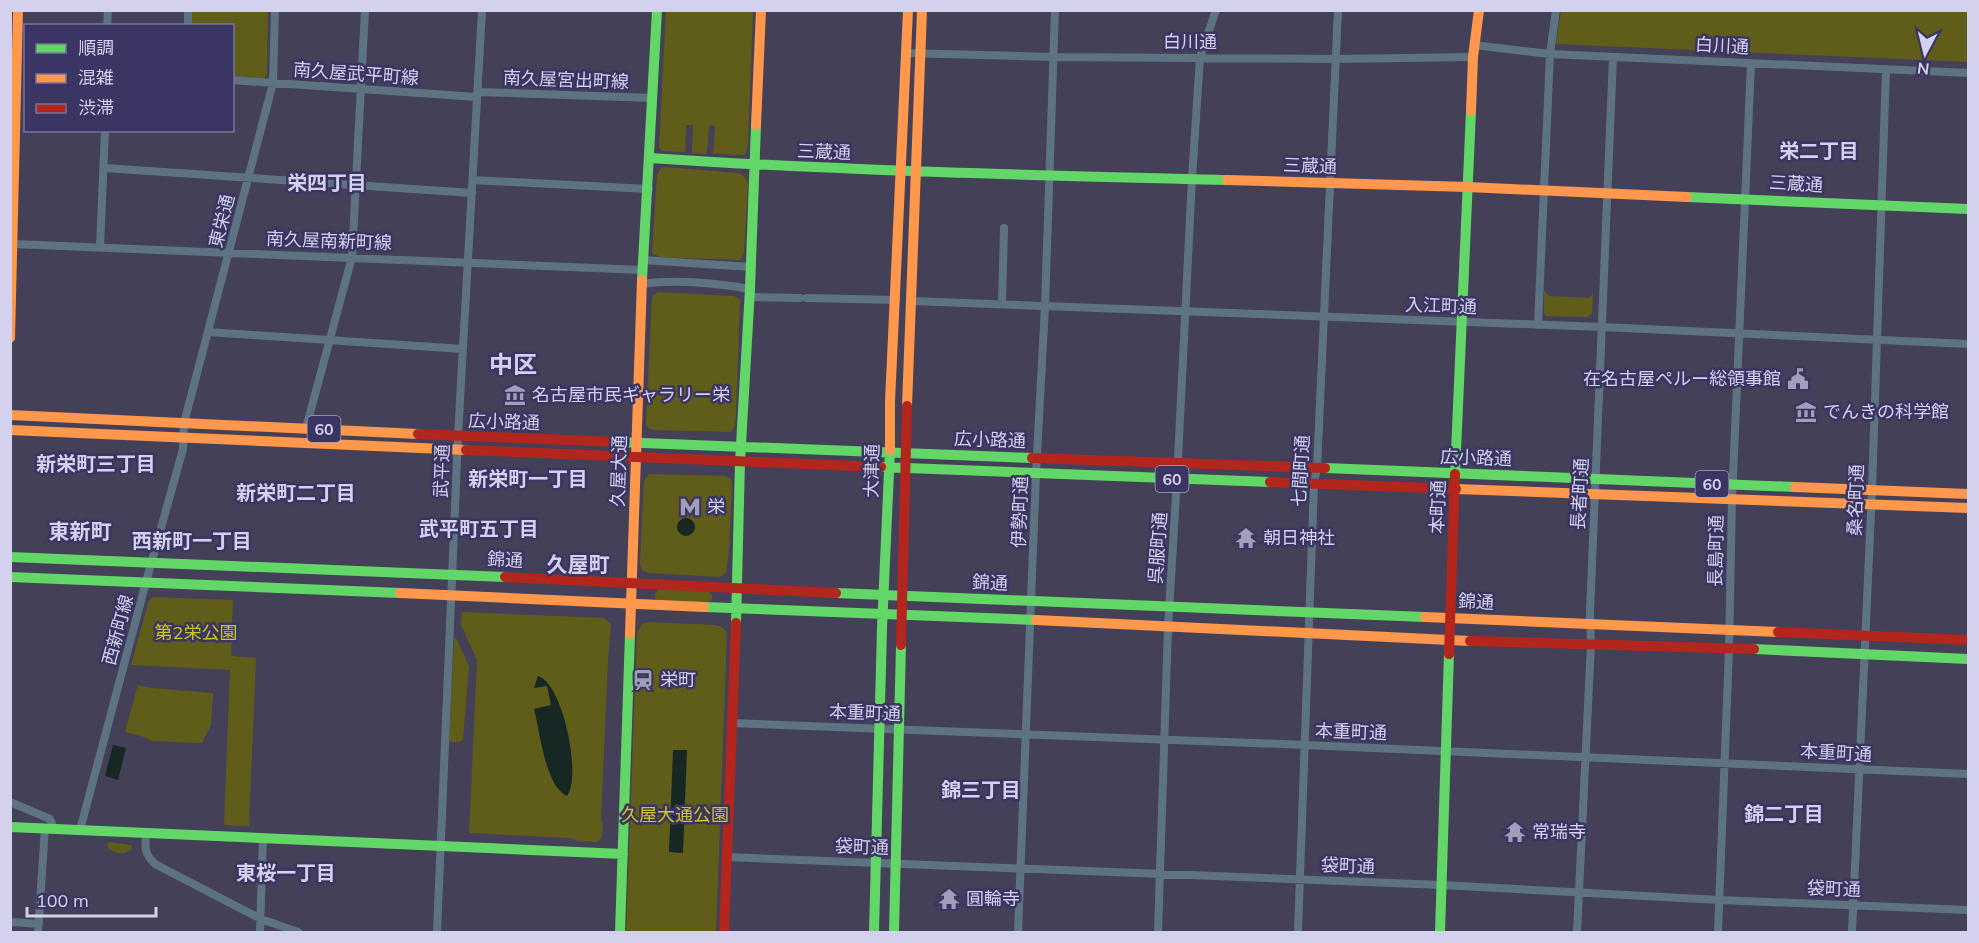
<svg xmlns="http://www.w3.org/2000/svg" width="1979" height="943" viewBox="0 0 1979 943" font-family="Mulish,'Noto Sans JP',sans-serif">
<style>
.green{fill:#605d1b}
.water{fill:#172723}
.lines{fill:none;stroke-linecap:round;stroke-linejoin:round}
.street{stroke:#5e7382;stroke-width:8}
.fast{stroke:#63d668;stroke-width:10}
.slow{stroke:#ff974d;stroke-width:10}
.jam{stroke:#b3261e;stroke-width:10}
.labels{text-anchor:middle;stroke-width:5;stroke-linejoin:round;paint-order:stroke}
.shield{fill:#3b3563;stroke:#a5a2c4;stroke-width:1.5}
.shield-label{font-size:16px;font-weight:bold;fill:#d3d1ee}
.street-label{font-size:18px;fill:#d3d1ee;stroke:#3b3563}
.poi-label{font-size:18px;fill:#d3d1ee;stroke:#3b3563;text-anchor:start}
.park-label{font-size:18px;fill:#ccc718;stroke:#3b3563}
.neighbourhood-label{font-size:20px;font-weight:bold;fill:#d3d1ee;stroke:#3b3563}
.quarter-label{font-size:21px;font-weight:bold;fill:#d3d1ee;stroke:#3b3563}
.district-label{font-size:24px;font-weight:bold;fill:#d3d1ee;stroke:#3b3563}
</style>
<rect width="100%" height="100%" fill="#434058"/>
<path class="green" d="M192,11H268L267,75L263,79L233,76L232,26H192Z
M666,11H753L748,143L747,151L744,155L713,154L715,126L709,125L707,154L692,153L693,125H686L685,152L662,151L659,148Z
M1561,11H1968V62L1556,44Z
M664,167L738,173C744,176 747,178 748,185L744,252L741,259L738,260L660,257L652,253L657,175L661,168Z
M1544,291L1549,296L1589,298L1593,294L1592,313L1588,317L1547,316L1544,313Z
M658,292L734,296L740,299L736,412L735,426L731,432L654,430L650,429L646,425L652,297Z
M649,474L726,476L731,479L732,486L729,551L726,573L719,577L649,573L642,570L640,563L644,481Z
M658,589L707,591L712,595V600L708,603L659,602L654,596Z
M153,597L233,600L231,656L256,658L249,826L224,825L230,670L131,665L149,600Z
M462,612L604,618L611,624L608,659L601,820L603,822L602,837L598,842L579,841L570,838L469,833L477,660L461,625Z
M649,622L715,625L722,627L727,633L716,932H626L637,633L642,624Z
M454,638H456L469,666L463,740L459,742H450L449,740Z
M138,685L152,688L213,693L211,725L202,743L152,741L141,736L125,732Z
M109,842L131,845L132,848C125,856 116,854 108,848L107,844Z"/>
<path class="water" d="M677 527a9 9 0 1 1 18 0a9 9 0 1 1-18 0Z
M538,676C563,683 582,776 567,796C545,786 540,732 534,709L551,705L547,686L534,688Z
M113,745L126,748L118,780L105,776Z
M673,750H687L683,853L669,852Z"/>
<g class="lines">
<path class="street" d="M107,26L108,10
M188,26V10
M1474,45L1550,54L1968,73
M906,53L1052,57L1335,59L1473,57
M232,80L477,97
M478,92L653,98
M105,168L472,193
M473,180L649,189
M13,244L642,270
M100,247L105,130
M643,260L751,267
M642,284C677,279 715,283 750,289
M750,297L800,298
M807,298L896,300
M912,301L1602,327L1968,344
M1002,304L1004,228
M1538,325L1550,54L1556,10
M209,332L463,349
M306,428L352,257L365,10
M732,723L1306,745L1968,774
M10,802L50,819L54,828
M80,830L146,582L183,449L184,423L273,83L275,10
M146,834C145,847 144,854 155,864L261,919L298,932
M726,857L1442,885L1719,900L1968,910
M10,922L39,924
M38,932L45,828
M260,932L263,839
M437,932L458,436L482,10
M1018,932L1036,473L1045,306L1055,10
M1158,932L1168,627L1177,479L1192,178L1200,57L1216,10
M1298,932L1314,484L1317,468L1338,10
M1577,932L1591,644L1590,612L1613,57
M1718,932L1729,648L1732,499L1751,63
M1852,932L1872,490L1886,69"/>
<path class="fast" d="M650,158C842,171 1035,175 1227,180
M1687,197L1968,209
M642,280L657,10
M617,442L1032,458
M881,467L1270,482
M1325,468L1795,487
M1455,474L1471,111
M10,557L505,577
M10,577L400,593
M836,593L1425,617
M704,607L1036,620
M736,623L740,462L750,289L756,125
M1754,649L1968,659
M10,827L623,854
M620,932L630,634
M874,932L882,628L890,450
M894,932L901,645
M1440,932L1449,654"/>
<path class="slow" d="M1471,111L1473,57L1479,10
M756,125L761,10
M1227,180L1468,187L1687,197
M10,338L18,10
M907,406L922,10
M10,415L418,434
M10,430L466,450
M890,450V402L908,10
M1795,487L1968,494
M1456,489L1968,508
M400,593L704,607
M1425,617L1778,632
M1036,620L1470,641
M630,634L642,280"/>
<path class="jam" d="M418,434L617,442
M466,450L881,467
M1032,458L1325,468
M1270,482L1456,489
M505,577L836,593
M1778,632L1968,640
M1470,641L1754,649
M901,645L907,406
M1449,654L1455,474
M724,932L736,623"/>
</g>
<defs>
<symbol id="civic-bare" viewBox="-9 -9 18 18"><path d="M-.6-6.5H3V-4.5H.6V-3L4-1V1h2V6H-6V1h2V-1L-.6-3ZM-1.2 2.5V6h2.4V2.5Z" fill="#a19eba" stroke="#3b3563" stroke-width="2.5" paint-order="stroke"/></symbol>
<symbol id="museum-bare" viewBox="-9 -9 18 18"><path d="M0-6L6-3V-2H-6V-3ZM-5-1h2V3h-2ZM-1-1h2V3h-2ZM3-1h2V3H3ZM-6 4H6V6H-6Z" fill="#a19eba" stroke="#3b3563" stroke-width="2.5" paint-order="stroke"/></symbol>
<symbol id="metro-bare" viewBox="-9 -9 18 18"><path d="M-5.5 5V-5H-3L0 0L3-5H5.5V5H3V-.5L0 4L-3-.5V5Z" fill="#a19eba" stroke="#3b3563" stroke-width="2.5" paint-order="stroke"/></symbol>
<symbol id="temple-bare" viewBox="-9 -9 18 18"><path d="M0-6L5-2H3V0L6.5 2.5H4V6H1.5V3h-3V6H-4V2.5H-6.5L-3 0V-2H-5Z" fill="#a19eba" stroke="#3b3563" stroke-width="2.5" paint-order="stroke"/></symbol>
<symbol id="station-bare" viewBox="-9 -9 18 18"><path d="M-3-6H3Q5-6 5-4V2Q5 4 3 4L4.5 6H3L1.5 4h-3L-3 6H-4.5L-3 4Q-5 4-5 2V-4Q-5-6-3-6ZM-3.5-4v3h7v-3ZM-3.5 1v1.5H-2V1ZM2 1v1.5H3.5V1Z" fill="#a19eba" stroke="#3b3563" stroke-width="2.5" paint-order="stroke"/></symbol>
</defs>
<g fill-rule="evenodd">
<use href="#civic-bare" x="1783" y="364" width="30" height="30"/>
<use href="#museum-bare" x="500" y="380" width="30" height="30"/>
<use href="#museum-bare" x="1791" y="397" width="30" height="30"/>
<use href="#metro-bare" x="675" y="492" width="30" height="30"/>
<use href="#temple-bare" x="1231" y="523" width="30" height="30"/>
<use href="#station-bare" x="628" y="665" width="30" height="30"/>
<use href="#temple-bare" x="1500" y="817" width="30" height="30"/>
<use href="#temple-bare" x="934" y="884" width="30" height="30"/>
</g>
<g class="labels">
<g class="shield">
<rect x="307.5" y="416" width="33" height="26" rx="4.5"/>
<rect x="1155.5" y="466" width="33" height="26" rx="4.5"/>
<rect x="1695.5" y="471" width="33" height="26" rx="4.5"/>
</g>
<g class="shield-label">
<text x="324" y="435">60</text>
<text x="1172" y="485">60</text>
<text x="1712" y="490">60</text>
</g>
<g class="street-label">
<text x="1190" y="48">白川通</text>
<text transform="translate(1722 46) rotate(3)" y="6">白川通</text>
<text transform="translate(356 74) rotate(4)" y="6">南久屋武平町線</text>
<text transform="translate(566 80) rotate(2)" y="6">南久屋宮出町線</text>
<text transform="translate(824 152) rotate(2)" y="6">三蔵通</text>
<text transform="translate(1310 166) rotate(2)" y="6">三蔵通</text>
<text transform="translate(1796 184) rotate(3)" y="6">三蔵通</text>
<text transform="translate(222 221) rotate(-76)" y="6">東栄通</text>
<text transform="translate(329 241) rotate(2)" y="6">南久屋南新町線</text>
<text transform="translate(1441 306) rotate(2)" y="6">入江町通</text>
<text transform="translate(504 422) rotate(2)" y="6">広小路通</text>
<text transform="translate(990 440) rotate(2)" y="6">広小路通</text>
<text transform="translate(1476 458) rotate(2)" y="6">広小路通</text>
<text transform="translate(442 471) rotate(-88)" y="6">武平通</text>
<text transform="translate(619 471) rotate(-88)" y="6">久屋大通</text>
<text transform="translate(872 471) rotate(-89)" y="6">大津通</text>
<text transform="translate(1301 471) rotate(-87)" y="6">七間町通</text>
<text transform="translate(1580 494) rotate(-87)" y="6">長者町通</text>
<text transform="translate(1856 500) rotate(-88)" y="6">桑名町通</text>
<text transform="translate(1438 507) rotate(-88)" y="6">本町通</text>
<text transform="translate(1020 512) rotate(-88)" y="6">伊勢町通</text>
<text transform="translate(1158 548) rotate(-86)" y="6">呉服町通</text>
<text transform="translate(1716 551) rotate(-89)" y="6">長島町通</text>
<text transform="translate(505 560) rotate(3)" y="6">錦通</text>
<text transform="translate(990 583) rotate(2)" y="6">錦通</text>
<text transform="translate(1476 602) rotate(3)" y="6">錦通</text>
<text transform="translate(118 630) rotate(-75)" y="6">西新町線</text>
<text transform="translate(865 713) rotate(2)" y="6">本重町通</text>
<text transform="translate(1351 732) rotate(2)" y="6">本重町通</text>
<text transform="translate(1836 753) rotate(3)" y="6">本重町通</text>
<text transform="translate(862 847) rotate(2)" y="6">袋町通</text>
<text transform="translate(1348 866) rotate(2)" y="6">袋町通</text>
<text transform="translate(1834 889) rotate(2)" y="6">袋町通</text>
</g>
<g class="poi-label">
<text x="1781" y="385" text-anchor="end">在名古屋ペルー総領事館</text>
<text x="532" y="401">名古屋市民ギャラリー栄</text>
<text x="1823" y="418">でんきの科学館</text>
<text x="707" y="513">栄</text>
<text x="1263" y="544">朝日神社</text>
<text x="660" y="686">栄町</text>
<text x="1532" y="838">常瑞寺</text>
<text x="966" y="905">圓輪寺</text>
</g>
<g class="park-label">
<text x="196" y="639">第2栄公園</text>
<text x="675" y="821">久屋大通公園</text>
</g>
<g class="neighbourhood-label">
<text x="1819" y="158">栄二丁目</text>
<text x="327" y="190">栄四丁目</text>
<text x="96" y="471">新栄町三丁目</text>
<text x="528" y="486">新栄町一丁目</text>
<text x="296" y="500">新栄町二丁目</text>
<text x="479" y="536">武平町五丁目</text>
<text x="192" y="548">西新町一丁目</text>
<text x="981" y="797">錦三丁目</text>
<text x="1784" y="821">錦二丁目</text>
<text x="286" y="880">東桜一丁目</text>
</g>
<g class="quarter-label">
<text x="80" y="539">東新町</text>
<text x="578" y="572">久屋町</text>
</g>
<g class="district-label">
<text x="513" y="373">中区</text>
</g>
</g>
<rect width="1979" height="943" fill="none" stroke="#d3d1ee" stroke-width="24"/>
<rect x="24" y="24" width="210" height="108" fill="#3b3563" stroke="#78739b" stroke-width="1.5"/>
<rect x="36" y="44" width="30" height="9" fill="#63d668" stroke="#78739b" stroke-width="1.5"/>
<text x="78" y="54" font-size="18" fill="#d3d1ee">順調</text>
<rect x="36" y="74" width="30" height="9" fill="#ff974d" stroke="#78739b" stroke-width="1.5"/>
<text x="78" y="84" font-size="18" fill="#d3d1ee">混雑</text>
<rect x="36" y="104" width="30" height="9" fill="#b3261e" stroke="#78739b" stroke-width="1.5"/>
<text x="78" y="114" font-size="18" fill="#d3d1ee">渋滞</text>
<g transform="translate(1925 54) rotate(187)" stroke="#3b3563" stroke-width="4.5" paint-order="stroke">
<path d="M0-4.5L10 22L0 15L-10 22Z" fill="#d3d1ee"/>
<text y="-9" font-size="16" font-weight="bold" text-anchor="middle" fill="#d3d1ee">N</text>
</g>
<path d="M27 907v9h129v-9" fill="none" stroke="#d3d1ee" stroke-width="3"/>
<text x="36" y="907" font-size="18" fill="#d3d1ee" stroke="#3b3563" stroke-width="4.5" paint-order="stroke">100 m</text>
</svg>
